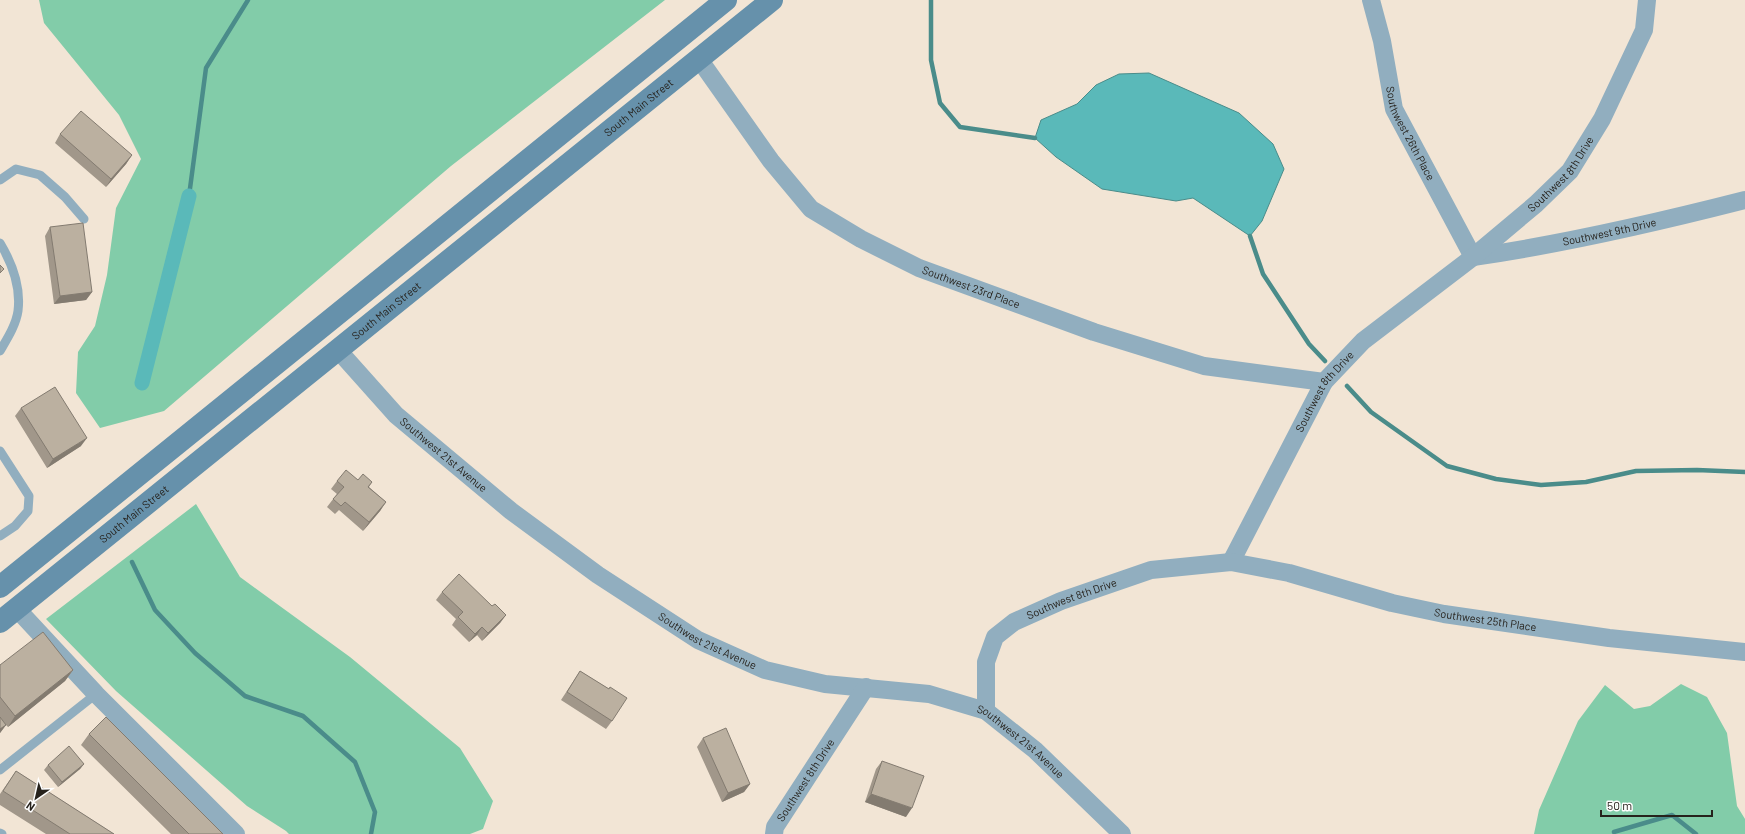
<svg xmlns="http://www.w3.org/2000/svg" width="1745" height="834" viewBox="0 0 1745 834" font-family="Barlow,sans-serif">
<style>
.forest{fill:#82cca9}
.water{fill:#5ab9b9;stroke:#4a8c8a}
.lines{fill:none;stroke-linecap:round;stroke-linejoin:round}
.stream{stroke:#4a8c8a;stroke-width:4.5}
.canal{stroke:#5ab9b9;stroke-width:15}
.lane{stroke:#91aebf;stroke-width:9}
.street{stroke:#91aebf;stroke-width:18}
.secondary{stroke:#6691ab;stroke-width:22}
.wall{fill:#a1978a}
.shaded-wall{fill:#837b70}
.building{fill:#bbb0a0;stroke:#837b70}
.labels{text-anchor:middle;stroke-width:3;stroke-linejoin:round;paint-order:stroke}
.street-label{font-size:11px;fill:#26221c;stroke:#fff}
</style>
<rect width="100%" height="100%" fill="#f2e5d5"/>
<path class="forest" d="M39,0H665L451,166L164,411L100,428L76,393L78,352L95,326L107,275L116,208L141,159L119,115L44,23Z
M196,504L240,577L350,657L460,748L493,801L483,829L470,834H289L286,831L247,806L116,691L46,619Z
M1681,684L1707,697L1727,733L1737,806L1745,819V834H1534L1539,810L1578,721L1605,685L1634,709L1650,706Z"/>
<path class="water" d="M1149,73L1239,113L1273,144L1284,169L1262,221L1250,236L1193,198L1176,201L1102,189L1056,157L1035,138L1041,120L1077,104L1096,85L1119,74Z"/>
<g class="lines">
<path class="stream" d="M931,0V60L940,103L960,127L1035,138
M189,196L206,68L248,0
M1250,236L1263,274L1309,344L1325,361
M1347,386L1371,412L1447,466L1496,479L1541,485L1586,482L1636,471L1697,470L1745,472
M132,562L155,610L195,653L245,696L303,716L355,762L375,812L371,834
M1614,832L1672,815L1696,834"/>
<path class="canal" d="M142,383L189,196"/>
<path class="lane" d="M0,180L16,169L40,175L65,197L84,219
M0,243C12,263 21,287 18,311C16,325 7,339 0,351
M0,451L29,496L28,511L15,526L0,536
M0,770L96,694
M0,833L2,834"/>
<g class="street">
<path id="s1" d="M1371,0L1382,41L1394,109L1473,257C1565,244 1655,223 1745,200"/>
<path id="s2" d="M699,59L771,161L811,209L861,239L919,268L1094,332L1204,366L1324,382"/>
<path id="s3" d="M338,350L396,415L511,511L598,575L698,640L765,670L825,684L929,694L986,711L1035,750L1122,834"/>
<path id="s4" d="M1231,562L1324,382L1363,341L1473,257L1536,204L1570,171L1602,119L1644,30L1647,0"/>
<path d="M17,609L96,694L236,834"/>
<path id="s5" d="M986,711V662L995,637L1014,622L1061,601L1151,570L1231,562L1289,573L1392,603L1444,614L1609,638L1745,652"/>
<path id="s6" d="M774,834L775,827L866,687"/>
</g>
<g class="secondary">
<path d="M0,587L726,0"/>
<path id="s7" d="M0,622L772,0"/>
</g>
</g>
<path class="wall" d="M60,134L132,155L126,164L106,187L55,143Z
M50,227L92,292L86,300L54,304L45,236Z
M21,408L81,446L47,468L15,416Z
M358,480L372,482L369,487L386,502L380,511L363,531L339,510L335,514L327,507L337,494L331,489L337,481Z
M442,592L492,606L506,615L500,623L482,641L477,635L469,642L452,625L456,619L436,600Z
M0,665L73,670L65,681L8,727L6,725L0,733Z
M580,671L609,689L612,721L606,729L561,700Z
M89,734L223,834H171L81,745Z
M703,738L750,784L744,792L722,802L697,747Z
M882,761L906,817L865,802L876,769Z
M84,764L80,769L58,787L44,770L48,765Z
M16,771L114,834H46L0,805V794Z"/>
<path class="shaded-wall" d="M132,155L126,164L106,187L111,179Z
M92,292L86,300L54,304L60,296Z
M87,438L81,446L47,468L53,459Z
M386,502L380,511L363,531L369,522Z
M506,615L500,623L482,641L488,633Z
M482,627L477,635L469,642L475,634Z
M73,670L65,681L8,727L15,716Z
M6,725L0,733V729Z
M84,764L80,769L58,787L62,782Z
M750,784L744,792L722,802L728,793Z
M871,794L912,808L906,817L865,802Z"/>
<path class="building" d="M81,111L132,155L111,179L60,134Z
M83,223L92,292L60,296L50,227Z
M0,265L4,269L0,273Z
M55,387L87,438L53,459L21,408Z
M346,470L358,480L363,474L372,482L368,487L386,502L369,522L345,502L341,506L333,499L344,487L337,481Z
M459,574L492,606L495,604L506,615L488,633L482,627L475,634L458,617L463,612L442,592Z
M43,632L73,670L15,716L0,697V665Z
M580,671L609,689L610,687L627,698L612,721L567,692Z
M0,717L6,725L0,729Z
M106,717L223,834H189L89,734Z
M726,728L750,784L728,793L703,738Z
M69,746L84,764L62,782L48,765Z
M882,761L924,776L912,808L871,794Z
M16,771L114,834H70L3,791Z"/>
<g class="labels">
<g class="street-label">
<text dy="4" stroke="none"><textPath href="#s7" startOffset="820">South Main Street</textPath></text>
<text dy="4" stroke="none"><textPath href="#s1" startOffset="140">Southwest 26th Place</textPath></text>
<text dy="4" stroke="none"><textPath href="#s4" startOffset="519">Southwest 8th Drive</textPath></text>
<text dy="4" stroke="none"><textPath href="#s1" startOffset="418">Southwest 9th Drive</textPath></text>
<text dy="4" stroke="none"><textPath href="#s2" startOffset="366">Southwest 23rd Place</textPath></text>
<text dy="4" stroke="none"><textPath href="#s7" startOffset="496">South Main Street</textPath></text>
<text dy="4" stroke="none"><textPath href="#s4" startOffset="195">Southwest 8th Drive</textPath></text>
<text dy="4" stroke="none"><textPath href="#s3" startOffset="149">Southwest 21st Avenue</textPath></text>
<text dy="4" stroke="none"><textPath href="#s7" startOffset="172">South Main Street</textPath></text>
<text dy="4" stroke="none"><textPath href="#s5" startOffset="162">Southwest 8th Drive</textPath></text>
<text dy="4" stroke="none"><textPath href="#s5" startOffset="588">Southwest 25th Place</textPath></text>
<text dy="4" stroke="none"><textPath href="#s3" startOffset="473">Southwest 21st Avenue</textPath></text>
<text dy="4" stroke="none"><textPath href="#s3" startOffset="809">Southwest 21st Avenue</textPath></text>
<text dy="4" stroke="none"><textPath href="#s6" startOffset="63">Southwest 8th Drive</textPath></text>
</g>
</g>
<g transform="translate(36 798) rotate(214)" stroke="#ffffff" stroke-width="3" paint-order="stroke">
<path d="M0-3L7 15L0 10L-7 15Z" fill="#26221c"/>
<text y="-6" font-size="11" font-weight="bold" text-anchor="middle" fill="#26221c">N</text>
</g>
<path d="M1601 810v6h111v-6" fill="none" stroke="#26221c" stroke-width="2"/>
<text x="1607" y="810" font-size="12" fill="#26221c" stroke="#ffffff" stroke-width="3" paint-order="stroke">50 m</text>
</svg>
